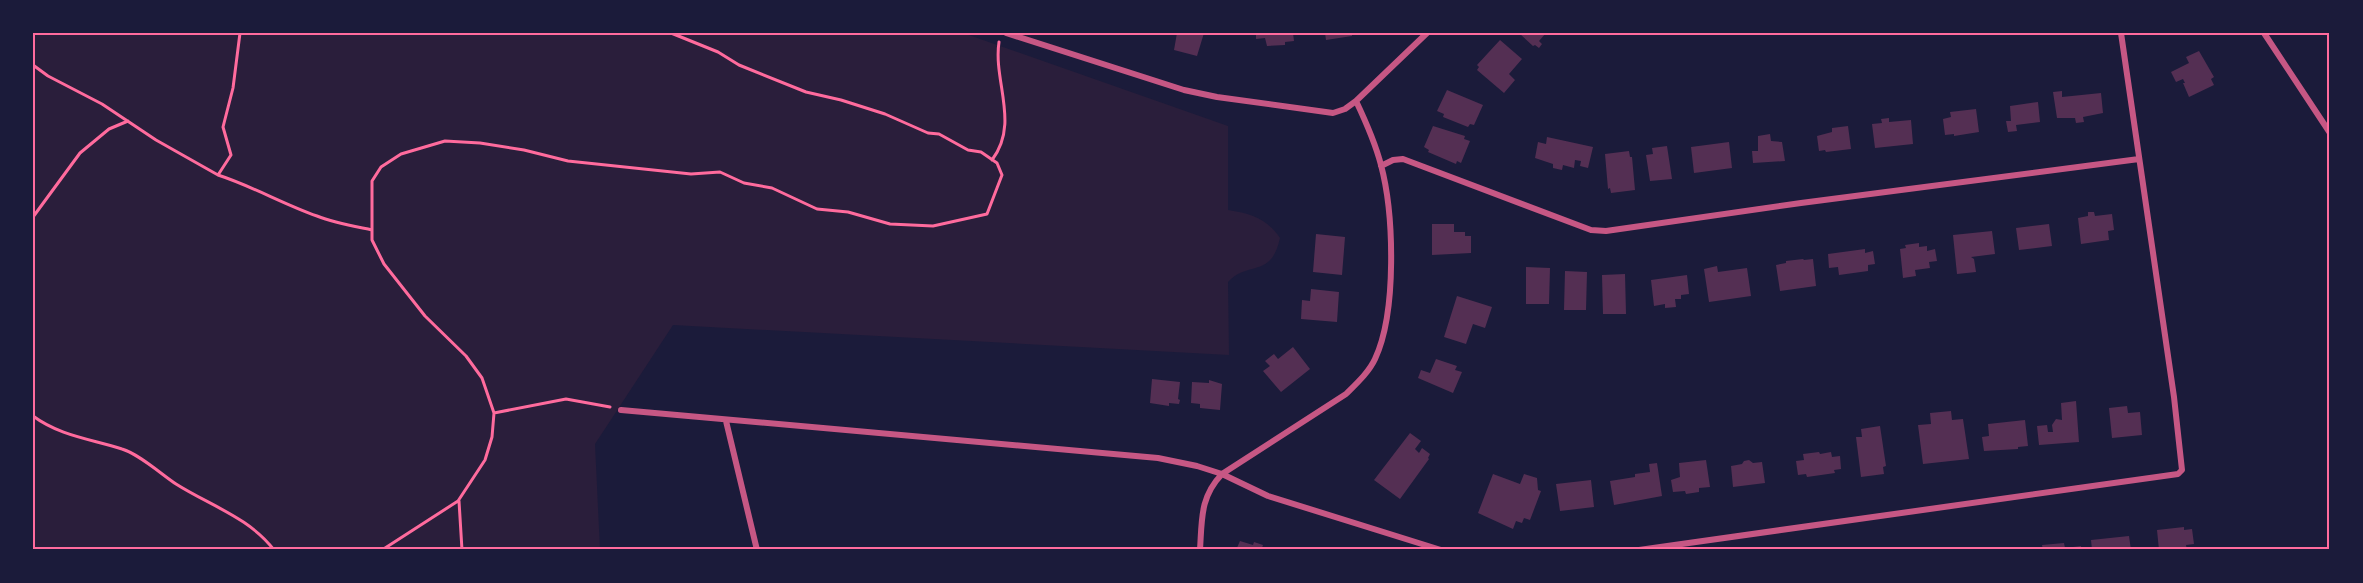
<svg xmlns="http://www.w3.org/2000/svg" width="2363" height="583" viewBox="0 0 2363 583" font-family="'Roboto Serif',serif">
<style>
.green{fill:#2a1e3b}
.building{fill:#542f53}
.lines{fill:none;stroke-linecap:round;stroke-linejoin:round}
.path{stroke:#ff6b9d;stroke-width:3}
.minor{stroke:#c65784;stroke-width:6}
.neatline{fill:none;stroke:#ff6b9d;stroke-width:2}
</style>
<rect width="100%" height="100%" fill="#1b1b3a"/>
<path class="green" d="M33,33H963L1228,126V210C1252,214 1266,218 1280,238C1271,279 1249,260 1228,282L1229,355L673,325L595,444L600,550H33Z"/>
<path class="building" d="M1177,33H1204L1197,56L1174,50Z
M1256,33H1293L1294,41L1285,42V45L1267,46L1265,38L1256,39Z
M1325,33H1352V36L1326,40Z
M1519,33H1546L1539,41L1542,44L1539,48L1535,45L1533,46Z
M1500,40L1522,59L1509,74L1515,80L1504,93L1477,70L1479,67L1477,65Z
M2199,51L2214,77L2211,79L2214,85L2189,97L2183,83H2185L2183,79L2176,82L2171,72L2189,63L2186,57Z
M1447,90L1483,105L1474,125L1470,124L1468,127L1443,117L1444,114L1437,111Z
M2062,91V97L2101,93L2103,113L2083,117L2084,122L2076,123L2075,118H2057L2053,92Z
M2038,102L2040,122L2016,125L2017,131L2008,132L2006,121H2011L2010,106Z
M1976,109L1979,132L1954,136V134L1945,135L1943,119L1951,117L1950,112Z
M1889,118V122L1911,120L1913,144L1875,148L1872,124L1882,123L1881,119Z
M1433,126L1465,136L1464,139L1470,141L1461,163L1457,161L1456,164L1428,152L1429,150L1424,147Z
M1848,126L1851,149L1826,152L1825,150L1819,151L1817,136L1832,132V128Z
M1770,134L1771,141L1782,142L1785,161L1753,163L1752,151H1758V136Z
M1547,137L1593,147L1588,168L1580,166L1581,161L1575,160L1574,168L1563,165L1562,170L1553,168V164L1535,158L1538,142L1546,144Z
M1729,142L1732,168L1694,173L1691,147Z
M1667,146L1672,179L1650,181L1646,155L1653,154L1652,148Z
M1629,151L1630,157H1632L1635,190L1611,193L1610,188L1608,189L1605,154Z
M2088,212H2094L2095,216L2112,214L2114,230L2108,231L2109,240L2081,244L2078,218L2088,216Z
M1432,224H1454V232H1465V236H1471V253L1432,255Z
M2049,224L2052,246L2019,250L2016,228Z
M1992,231L1995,254L1971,257L1974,259L1976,272L1957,274L1953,235Z
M1316,234L1345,237L1342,275L1313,272Z
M1919,243V247L1927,246V251L1935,249L1937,261L1929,262L1930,268L1915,270L1916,276L1903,278L1900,249L1906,248L1905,245Z
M1865,249V253L1873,251L1875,264L1868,265V271L1839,275L1838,267L1829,268L1828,254Z
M1803,259L1804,260L1813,259L1816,286L1780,291L1776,265L1786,263V261Z
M1717,266L1718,272L1747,268L1751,296L1709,302L1704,269Z
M1526,267L1550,268L1549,304H1526Z
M1565,271L1587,272L1586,310H1564Z
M1625,274L1626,314H1603L1602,275Z
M1687,275L1689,294L1681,295V299H1675L1676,307L1665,308V304L1654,306L1651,280Z
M1311,289L1339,292L1337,322L1301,319L1302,300L1310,301Z
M1457,296L1492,307L1485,328L1473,324L1466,344L1444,337Z
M1293,347L1310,369L1281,392L1263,371L1270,366L1265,361L1274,354L1278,359Z
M1436,359L1457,366L1455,370L1462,372L1453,393L1418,378L1421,370L1430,373Z
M1152,379L1180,382L1178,399L1180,400L1179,404L1169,403V406L1150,403Z
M1209,380L1222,384L1220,410L1200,408V404L1191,403L1192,382L1209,383Z
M2076,401L2079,442L2039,445L2037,426L2047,425L2048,432H2053L2052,425L2056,419L2062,420L2061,403Z
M2127,406L2128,413L2140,412L2142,435L2112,438L2109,408Z
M1951,411L1952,420L1963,419L1969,459L1923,464L1918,425L1931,424L1930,413Z
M2025,420L2028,446L2018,447V449L1984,451L1982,437L1989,436L1988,424Z
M1880,426L1886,466L1883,467L1884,474L1861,477L1856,437H1862L1861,429Z
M1410,433L1421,441L1415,449L1419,453L1422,448L1430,454L1428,458L1429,459L1400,499L1374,480Z
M1819,452L1820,454L1831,452L1832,457L1840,456L1841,469L1834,470L1835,473L1807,477L1806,474L1798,475L1796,461L1804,460L1803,454Z
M1706,460L1710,487L1699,488V492L1686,494L1685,491L1673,492L1671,480L1680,477L1679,463Z
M1749,460L1753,463L1762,462L1765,483L1733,487L1731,466L1742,464L1744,461Z
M1657,463L1662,496L1614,505L1610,481L1635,477V474L1650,472L1649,464Z
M1493,474L1520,484L1524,474L1537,478L1538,490L1541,491L1530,520L1524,518L1522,523L1516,521L1513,529L1478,513Z
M1591,480L1594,507L1560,511L1556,484Z
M2184,527V530L2192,529L2194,544L2186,545L2187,550H2159L2157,530Z
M2129,536L2131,550H2092L2091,540Z
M1240,541L1253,545L1254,542L1263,545L1262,548L1268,550H1236Z
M2064,543L2065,548L2081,546V550H2043L2042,545Z"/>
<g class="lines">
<path class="path" d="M240,33L233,88L223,127L231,155L218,175C252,186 283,204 317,216C335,223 353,226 372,230
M33,65L48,76L102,104L156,140L218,175
M992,160C1020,123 993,82 999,42
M33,217L80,153L109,129L128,121
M494,413L566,399L610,407
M33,416C60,436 91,439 122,449C139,454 161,474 176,484C209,505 250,518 274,550
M459,501L462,550
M382,550L458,501L485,460L492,437L494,413L482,378L466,356L425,316L384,264L372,240V181L381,167L401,154L445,141L480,143L524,150L568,161L691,174L720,172L744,183L772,188L817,209L848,212L890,224L933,226L987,214L1002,175L997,163L981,152L968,150L939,134L928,133L885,114L841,100L806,92L739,65L718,52L671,33"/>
<path class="minor" d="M1006,33L1184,90L1217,97L1333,113L1345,109L1356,101L1427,33
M2264,33L2330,133
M1381,166L1393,160L1403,159L1591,230L1606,231L1801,203L2139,159
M621,410L1158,458L1197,466L1222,474L1268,496L1441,550
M726,421L757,550
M1200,550C1202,519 1200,497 1222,474L1346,394C1357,383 1369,372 1375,359C1397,312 1394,214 1381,165C1375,142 1366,122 1356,101
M1639,550L2178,474L2182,470L2174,397L2121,33"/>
</g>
<rect width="2363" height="583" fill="none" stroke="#1b1b3a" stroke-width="69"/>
<rect x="34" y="34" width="2294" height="514" class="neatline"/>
</svg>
